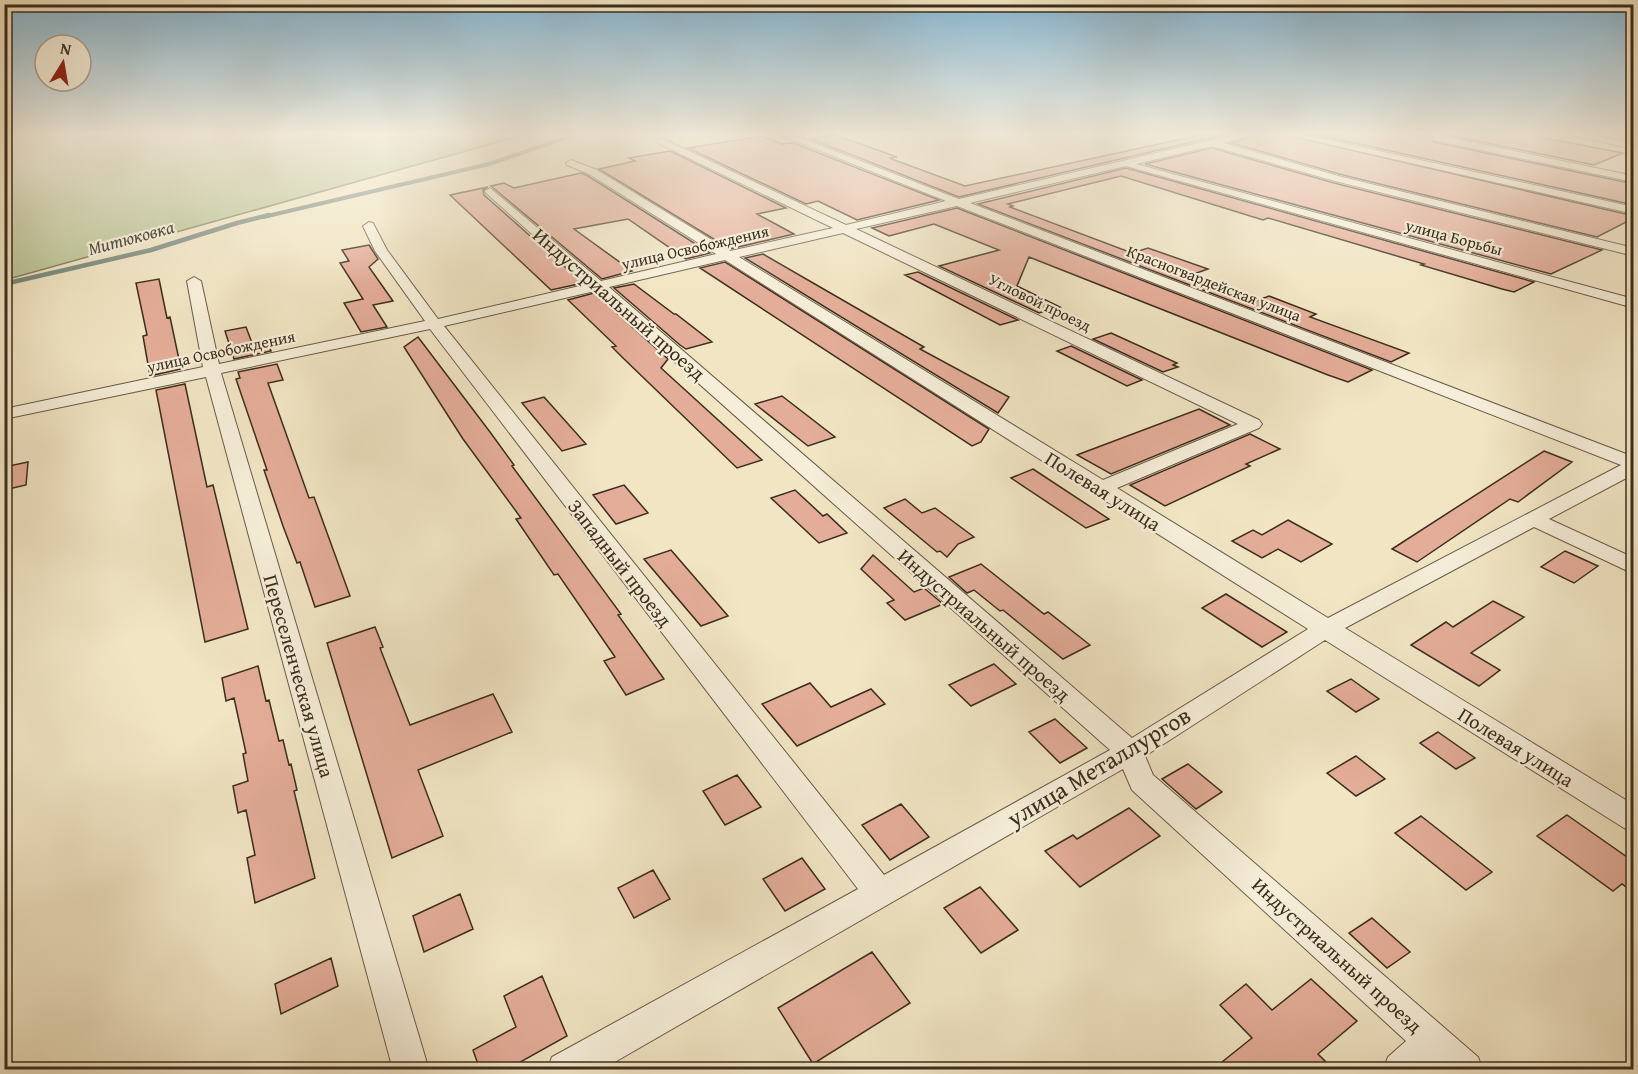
<svg xmlns="http://www.w3.org/2000/svg" width="1638" height="1074" viewBox="0 0 1638 1074" font-family="'Gentium Book Plus',serif">
<style>
.green{fill:#b9c594;stroke:#7a7958;stroke-width:1.5}
.lines{fill:none;stroke-linecap:round;stroke-linejoin:round}
.stream-far1{stroke:#758578;stroke-width:4}
.stream{stroke:#758578;stroke-width:4.5}
.building{fill:#e4ad99;stroke:#3c2d1d;stroke-width:1.5}
.street-casing{stroke:#695b47;stroke-width:2}
.street{fill:#f6eed9;fill-rule:evenodd}
.labels{text-anchor:middle;stroke-width:4.5;stroke-linejoin:round;paint-order:stroke}
.far-street-label{font-size:16px;fill:#3c2d1d;stroke:#f6eed9}
.far-water-label{font-size:18px;font-style:italic;fill:#545243;stroke:#f6eed9}
.street-label{font-size:20px;fill:#3c2d1d;stroke:#f6eed9}
.near-street-label{font-size:24px;fill:#3c2d1d;stroke:#f6eed9}
</style>
<rect width="100%" height="100%" fill="#f1e5c4"/>
<filter id="stains"><feTurbulence type="fractalNoise" baseFrequency=".00333" numOctaves="4"/><feColorMatrix values="0 0 0 0 .2 0 0 0 0 .09 0 0 0 0 .02 0 0 0 .5 -.17"/></filter>
<radialGradient id="worn" r=".72"><stop offset=".6" stop-color="#630" stop-opacity="0"/><stop offset="1" stop-color="#630" stop-opacity=".3"/></radialGradient>
<path class="green" d="M5,134H527L5,280Z"/>
<g class="lines">
<path class="stream-far1" d="M263,217L489,164L577,134"/>
<path class="stream" d="M4,284L151,250L237,223L269,215"/>
</g>
<path class="building" d="M1205,134H1227L959,197L811,139L833,135L858,143L897,157L889,158L965,186Z
M1257,134H1282L1634,216V218L1597,237L1343,175L1232,143Z
M1314,134H1432L1433,142L1634,184V205Z
M1454,134H1524L1623,153L1594,165L1453,136Z
M761,136L782,144L793,143L939,200L857,220L818,201L806,204L688,148Z
M1212,148L1334,183L1602,250L1551,274L1145,164Z
M670,151L786,208L757,214L794,234L730,249L599,169L635,161L629,158Z
M1126,168L1534,282L1514,292L1502,289L1421,265L1424,264L1268,218L1263,220L1121,176L1008,204L1013,206L1010,207L1132,253L1148,248L1208,269L1188,276L1256,301L1269,296L1316,314L1310,317L1409,353L1391,362L978,204Z
M581,173L588,176L710,253L686,259L628,219L574,229L632,271L602,279L491,186L504,183L514,188Z
M488,187L483,190L484,195L583,283L551,290L450,195Z
M957,208L1372,370L1348,382L1328,375L1029,257L1017,286L1060,307L1039,313L939,266L999,250L934,224L889,236L872,228Z
M369,245L378,259L369,267L393,301L373,305L387,327L361,332L344,303L363,299L340,263L349,261L342,250Z
M763,254L924,347L920,349L1009,397L998,413L745,258Z
M725,262L989,429L981,442L972,446L700,268Z
M918,272L1018,320L1000,325L905,275Z
M159,279L167,318L170,317L181,369L150,376L143,336L147,335L136,283Z
M634,284L674,314H676L712,342L686,349L680,345L614,288Z
M594,293L668,359L661,368L762,460L737,468L622,357L612,347L616,346L568,300Z
M246,327L252,343L267,340L271,351L234,359L225,331Z
M1111,333L1177,363L1173,365L1178,367L1163,372L1093,339Z
M418,337L490,432L514,465L512,466L621,614L618,615L664,679L626,695L604,661L615,657L558,574L554,575L516,519L521,518L463,439L404,347Z
M1071,346L1142,380L1127,386L1057,351Z
M277,364L283,380L268,383L309,498L314,497L350,596L315,607L300,562L297,563L283,526L264,470H267L236,379L240,378L238,372Z
M185,384L207,487L213,485L248,629L205,642L156,390Z
M782,396L835,437L808,446L755,404Z
M544,397L586,444L562,451L522,403Z
M1199,409L1230,425L1111,474L1077,455Z
M1250,434L1280,449L1246,464L1250,466L1165,506L1130,485Z
M1544,451L1572,462L1518,502L1510,499L1417,562L1392,549Z
M28,462L26,485L4,490V467Z
M1033,469L1109,519L1086,528L1011,478Z
M624,485L648,513L616,524L593,495Z
M795,490L823,516L827,514L847,533L819,543L771,498Z
M905,499L922,513L935,508L974,537L958,544L947,557L940,551L937,552L884,508Z
M1288,520L1332,544L1301,562L1278,549L1262,558L1232,541L1253,530L1262,535Z
M671,550L677,557L728,616L701,626L644,559Z
M1565,551L1598,566L1574,583L1541,567Z
M873,555L914,592L924,588L943,604L905,620L887,603L894,600L861,569Z
M981,564L1044,614L1048,612L1090,645L1063,659L1003,610L1000,611L974,590L967,593L949,577Z
M1226,594L1287,632L1262,647L1202,608Z
M1493,601L1524,617L1471,653L1500,670L1479,686L1411,645L1446,622L1453,627Z
M375,627L383,647L380,648L410,725L493,694L512,732L418,770L443,836L392,858L327,643Z
M994,664L1016,684L971,706L949,685Z
M258,666L266,701L269,700L279,741L283,740L289,765L291,764L297,790L294,791L315,878L255,903L247,858L255,855L246,810L238,813L233,786L248,781L243,754L246,753L234,698L226,701L222,678Z
M1351,679L1379,699L1356,712L1327,691Z
M810,683L831,707L871,689L885,704L797,746L762,704Z
M1055,719L1087,748L1060,763L1029,732Z
M1438,732L1475,758L1456,769L1420,743Z
M1356,756L1385,779L1356,796L1327,773Z
M1188,764L1222,792L1196,809L1162,779Z
M737,775L761,807L725,825L703,791Z
M901,804L929,837L890,860L862,825Z
M1129,808L1160,836L1080,887L1045,851L1073,835L1077,839Z
M1567,815L1634,862V893L1622,884L1613,891L1537,836Z
M1421,816L1492,872L1466,890L1395,833Z
M802,858L825,889L785,911L763,879Z
M653,870L670,899L634,918L618,888Z
M980,887L1018,930L981,953L944,908Z
M460,894L473,929L424,952L413,916Z
M1372,918L1410,952L1387,968L1349,933Z
M872,952L910,1003L813,1064L778,1008Z
M331,958L338,986L281,1014L275,984Z
M542,976L567,1036L506,1070H480L473,1050L516,1027L504,996Z
M1311,979L1357,1021L1318,1054L1334,1070H1212L1252,1038L1220,1005L1246,984L1272,1010Z"/>
<g class="lines">
<defs>
<path id="street" d="M778,134H791L959,199L1238,134H1255L1224,143L1342,177L1634,248V256L1335,181L1212,146L1136,164L1634,299V308L1126,166L970,203L1634,457V474L1549,519L1634,558V574L1534,527L1345,628L1634,805V832L1624,828L1325,640L1145,756L1153,775L1478,1057L1483,1070H1437L1433,1065L1428,1070H1383L1388,1057L1406,1041L1132,790L1123,769L601,1070H547L552,1057L858,889L430,329L221,373L429,1070H393L206,377L4,419V409L203,367L187,281L194,277L201,281L219,364L425,321L375,251L363,226L369,222L373,223L387,250L438,319L588,284L486,193L485,191L490,188L601,281L716,254L589,174L567,165L566,163L571,160L597,170L730,251L833,228L658,143L656,141L661,138L846,225L946,201ZM957,206L1621,465L1328,618L1117,488L1259,428L1262,424L1259,420L856,229ZM843,233L1238,424L1103,480L739,257ZM725,260L1308,629L1132,738L609,287ZM595,291L1110,750L884,875L444,326Z
M1284,134H1302L1634,207V214Z
M1438,134H1452L1447,137L1634,176V182L1433,140V136Z
M1566,134H1586L1634,143V149Z"/>
</defs>
<use href="#street" class="street-casing"/>
<use href="#street" class="street"/>
</g>
<linearGradient id="sky" x2="0" y2="1"><stop stop-color="#89b8d4"/><stop offset="0.47" stop-color="#f9f3e4"/><stop offset="1" stop-color="#f9f3e4" stop-opacity="0"/></linearGradient>
<rect width="1638" height="285" fill="url(#sky)"/>
<g class="labels">
<g class="far-street-label">
<text transform="translate(1454 237) rotate(15)" y="6">улица Борьбы</text>
<text transform="translate(695 247) rotate(-13)" y="6">улица Освобождения</text>
<text transform="translate(1214 283) rotate(21)" y="6">Красногвардейская улица</text>
<text transform="translate(1040 302) rotate(26)" y="6">Угловой проезд</text>
<text transform="translate(221 351) rotate(-12)" y="6">улица Освобождения</text>
</g>
<g class="far-water-label">
<text transform="translate(131 238) rotate(-15)" y="6">Митюковка</text>
</g>
<g class="street-label">
<text transform="translate(619 304) rotate(41)" y="7">Индустриальный проезд</text>
<text transform="translate(1103 491) rotate(32)" y="7">Полевая улица</text>
<text transform="translate(620 563) rotate(52)" y="7">Западный проезд</text>
<text transform="translate(984 625) rotate(41)" y="7">Индустриальный проезд</text>
<text transform="translate(299 676) rotate(74)" y="7">Переселенческая улица</text>
<text transform="translate(1516 747) rotate(32)" y="7">Полевая улица</text>
<text transform="translate(1337 955) rotate(42)" y="7">Индустриальный проезд</text>
</g>
<g class="near-street-label">
<text transform="translate(1099 767) rotate(-31)" y="8">улица Металлургов</text>
</g>
</g>
<rect width="1638" height="1074" fill="none" stroke="#f1e5c4" stroke-width="24"/>
<rect x="6" y="6" width="1626" height="1062" fill="none" stroke="#3c2d1d" stroke-width="3"/>
<rect x="12" y="12" width="1614" height="1050" fill="none" stroke="#3c2d1d" stroke-width="1.5"/>
<g transform="translate(63 63) rotate(11)"><circle r="28" fill="#f6eed9" stroke="#aca18e" stroke-width="1.5"/>
<path d="M0-4.5L10 22L0 15L-10 22Z" fill="#8f2418"/>
<text y="-9" font-size="16" font-weight="bold" text-anchor="middle" fill="#3c2d1d">N</text>
</g>
<rect width="100%" height="100%" filter="url(#stains)"/>
<rect width="100%" height="100%" fill="url(#worn)"/>
</svg>
